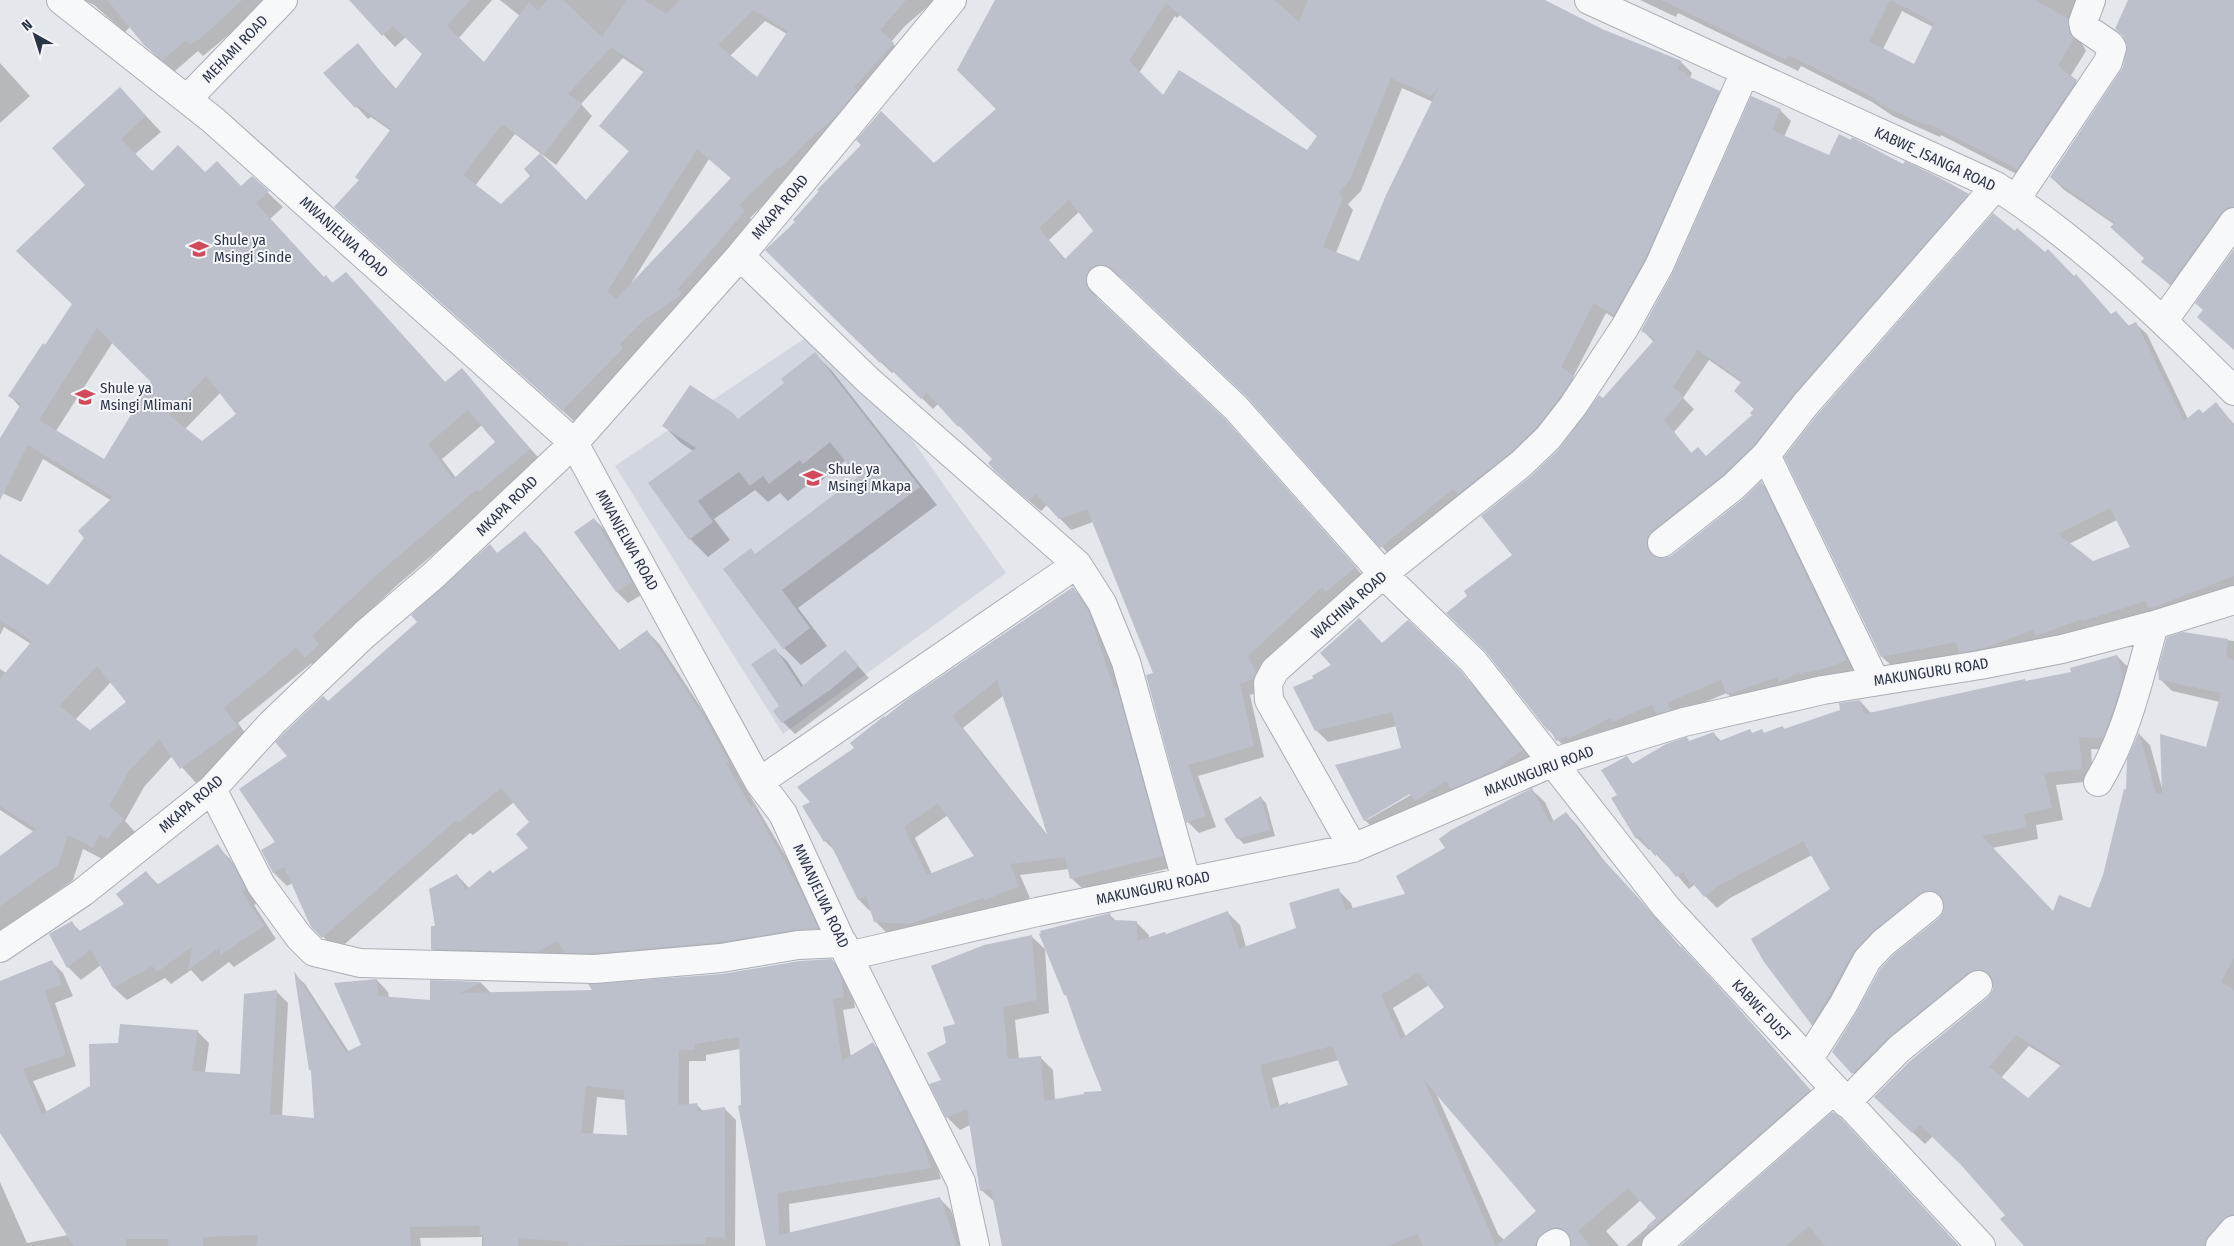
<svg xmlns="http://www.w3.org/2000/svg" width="2234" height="1246" viewBox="0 0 2234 1246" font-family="'Fira Sans Condensed',sans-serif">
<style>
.built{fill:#d2d6de}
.shadow{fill:#0003;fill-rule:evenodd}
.building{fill:#bbc0ca;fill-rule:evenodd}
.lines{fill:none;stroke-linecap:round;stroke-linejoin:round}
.minor-casing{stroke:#a9aeb7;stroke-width:30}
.minor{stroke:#f7f8fa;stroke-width:28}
.labels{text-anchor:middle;stroke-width:4;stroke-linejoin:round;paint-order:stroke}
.street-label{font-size:15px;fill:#2b3445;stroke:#f4f6f9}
.poi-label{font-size:15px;fill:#2b3445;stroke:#f4f6f9;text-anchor:start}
</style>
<rect width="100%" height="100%" fill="#e4e7ec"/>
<path class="built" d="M829,322L1006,573L783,734L615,466Z"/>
<path class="shadow" d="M84,0H281L235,33L233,31L203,56L198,51L175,71L157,57L130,27L125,32L94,5Z
M351,0H492L458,39L484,63L520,16L500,0H935L905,26L891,42L905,55L791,178L750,218L756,224L631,357L634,360L575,422L348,219L360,181L391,131L371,117L368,119L325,73L357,45L397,90L423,54L406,37L395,47ZM765,21L787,34L757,78L730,56ZM623,58L645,73L600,126L630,152L586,202L502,206L475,186L515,134L556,165L592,116L581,104ZM709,159L732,179L633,283L632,282Z
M996,0H1543L1602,30L1681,62L1692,73L1690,78L1719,92L1730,103L1625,325L1606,313L1573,377L1584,388L1571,408L1392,558L1251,400L1124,279L1117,276H1108L1097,287L1096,296L1100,303L1236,432L1366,579L1338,602L1334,598L1259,668L1266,685L1264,690L1250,695L1264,757L1198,776L1216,827L1199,833L1188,822L1155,673L1093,522L1071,530L1047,505L1041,511L1007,482L994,459L938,404L933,409L894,371L892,373L861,343L934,165L997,109ZM1180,15L1318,137L1307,151L1164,97L1139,73L1175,16L1177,18ZM1402,88L1433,102L1360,263L1336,253L1353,210L1348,204L1361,191ZM1079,212L1095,231L1066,260L1049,240Z
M1640,0H2093L2079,38L2086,51L2070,77L2088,93L2030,181L1941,135L1940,137L1893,116L1872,102L1801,66L1798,71L1678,13L1676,17ZM1902,11L1933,27L1915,66L1883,49Z
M2130,0H2234V224L2183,296L2143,262L2145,259L2115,225L2063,189L2051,177L2124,67L2129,45Z
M0,63L30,96L0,123Z
M120,88L161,132L135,154L153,172L205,174L241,188L252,178L283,207L270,219L324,278L326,277L446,383L461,370L544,464L492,504L395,587L326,652L334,660L321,672L312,663L238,723L252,742L196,783L172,756L144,787L125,821L138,835L123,854L116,848L108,862L83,849L73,880L0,932V857L34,832L0,810V669L6,673L31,644L4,627L0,635V555L49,587L112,501L43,459L21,502L0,492V440L20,407L10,396L46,346L73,304L87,185ZM113,342L153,382L104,461L56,431ZM221,392L238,414L202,443L185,429ZM482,425L497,442L456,478L442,459ZM111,682L128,703L90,731L75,720Z
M1752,98L1781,111L1791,121L1784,137L1830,157L1904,166L1968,195L1978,205L1804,405L1657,549V557L1664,560L1672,557L1744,500L1761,483L1772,493L1857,670L1738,705L1727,693L1676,714L1568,751L1549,730L1514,555L1532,477L1560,450L1654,342L1642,330L1674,273ZM1709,360L1742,383L1755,410L1754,415L1707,457L1692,454L1674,432L1694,409L1683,398Z
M2116,312L2130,327L2136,324L2147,334L2188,419L2203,414L2216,404L2234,424V591L1971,663L1961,653L1893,667L1882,657L2112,316ZM2117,520L2132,547L2093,562L2069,544Z
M815,354L832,371L937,505L798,608L827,646L801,665L784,648L755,555L859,477L846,460L821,481L817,477L788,501L780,493L768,502L755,490L714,519L730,540L708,557L690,539L650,483L693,451L681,443L664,426L738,420L786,383Z
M594,519L606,531L643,594L628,603L617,592Z
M525,533L539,547L620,651L647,631L660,645L722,740L741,776L739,777L801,882L831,942L733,956L446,962L432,949L436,927L457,875L470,889L493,875L530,848V822L514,802L473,835L470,833L337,951L309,922L292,883L287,886L274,873L262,850L276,842L289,757L328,702L419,622L490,546L498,554Z
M1073,588L1084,600L1100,626L1174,867L1083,889L1071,878L1069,869L1020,875L1030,898L996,911L887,933L876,922L872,910L870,911L859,900L835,851L825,841L812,802L856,748L885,719ZM1004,695L1049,837L963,728ZM948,815L976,856L932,874L915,838Z
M1408,621L1473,685L1534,762L1377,832L1365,820L1402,749L1397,726L1328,742L1316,730L1383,644ZM1415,790L1416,792L1367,820V817Z
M2183,634L2234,641V1232L2222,1246H2027L2007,1215L1965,1168L1933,1136L1925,1144L1888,1109L1989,998L1994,991V982L1989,981L1865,1085L1833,1052L1940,919L1945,913V903L1940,902L1884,944L1824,1036L1812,1025L1765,961L1832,889L1812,855L1730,898L1717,908L1694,885L1689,889L1669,866L1668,867L1651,849L1649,850L1637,838L1613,799L1618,795L1627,757L1633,764L1713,733L1722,742L1750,731L1753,734H1765L1783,728L1785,730L1842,711L1860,701L1872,714L2073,673L2117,656L2129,668L2115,750L2091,749L2093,781L2056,785L2063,820L2036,825L2038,839L1992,848L2053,913L2090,909L2105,875L2128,791L2139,734L2150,745L2162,788L2207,748L2220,702L2172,691L2160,679ZM2029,1046L2061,1066L2028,1100L2001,1078Z
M775,650L787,661L804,687L845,652L869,678L795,734L783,722Z
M1532,790L1545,802L1554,822L1566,813L1578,826L1605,862L1656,918L1681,948L1744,1015L1822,1103L1659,1246H1626L1658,1218L1641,1200L1606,1231L1619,1246H1572V1240H1570L1561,1242L1556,1246H1003L995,1202L981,1190L970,1125L960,1130L947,1117L943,1081L948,1044L956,1025L1032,937L1045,949L1049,1013L1015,1020L1019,1059L1040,1057L1053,1070L1055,1100L1104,1092L1069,998L1065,994L1110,915L1117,922H1136L1149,935V938L1167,935L1228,913L1240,925L1246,947L1298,928L1338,890L1351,903L1353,909L1407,894L1446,848ZM1429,985L1446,1007L1406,1037L1393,1008ZM1339,1060L1350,1086L1280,1107L1272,1078ZM1436,1093L1538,1211L1504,1240L1498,1234Z
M1261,798L1266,803L1275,836L1244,844L1238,838Z
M217,846L230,859L240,874L258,903L254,905L276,939L234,967L229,962L202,982L191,970L171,984L165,978L127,1000L114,988L101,965L81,980L68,967L51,934L72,923L81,932L125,905L146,873L159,885Z
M832,960L843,972L852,990L855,1008L843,1010L851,1057L873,1044L885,1055L932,1151L941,1179L789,1204L790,1234L940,1199L951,1210L963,1246H768L742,1107L740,1049L706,1055V1061H689V1105L696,1104L704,1112L725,1109L736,1120L735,1246H482V1237L420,1238L421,1246H0V1182L27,1243L68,1235L0,1130V983L52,962L63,973L73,996L55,1003L76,1066L33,1081L47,1112L91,1087L119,1044L198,1032L209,1043L205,1073L241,1075L277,992L288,1003L282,1117L315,1119L313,1072L310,1070L295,975L305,984L349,1052L362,1045L377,980L388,992L389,998L432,1001V982L481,983L492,994L595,991ZM597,1097L626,1100L629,1136L593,1135Z
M1832,1114L1959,1246H1682Z"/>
<path class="building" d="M107,0H242L200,39L190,45L186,40L162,60L144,45Z
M349,0H470L447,26L484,62L529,2L538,10L547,0H563L602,37L627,0H645L666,14L680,0H906L880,30L894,43L854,87L857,90L833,119L811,138L780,169L778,167L739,205L745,211L678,289L682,294L643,321L620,344L623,348L562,411L334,207L359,180L355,177L391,129L358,106L355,108L323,73L358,43L395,90L422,54L393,26L382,36ZM753,10L788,31L757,77L718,45ZM611,47L645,70L599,126L629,151L586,200L540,153L524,169L530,176L501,204L463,175L502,124L544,154L582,104L568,94ZM697,149L731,178L616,299L607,292Z
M995,0H1274L1299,22L1308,0H1545L1602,29L1682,61L1678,70L1686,73L1685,75L1720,91L1645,259L1614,315L1594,303L1561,367L1574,376L1560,397L1536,428L1511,452L1458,494L1453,489L1380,548L1247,397L1112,269L1105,265H1097L1089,270L1086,276V284L1090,291L1225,419L1356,567L1326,592L1322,587L1248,656L1256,673L1253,679L1240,684L1254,746L1188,765L1206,816L1186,823L1146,675L1153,673L1087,509L1059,519L1036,494L1029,501L995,471L988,463L992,459L959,426L958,427L927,393L921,399L882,361L880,363L848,332L765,250L795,222L793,220L819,191L817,190L861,145L856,140L881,111L934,163L996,109L957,70ZM1166,3L1317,136L1307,150L1179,70L1163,95L1129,61ZM1391,78L1431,96L1439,87L1386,195L1359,261L1323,247L1343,198L1338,193L1350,180ZM1069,200L1093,231L1064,260L1039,228Z
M1661,0H1890L1869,41L1914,64L1934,23L1891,0H2036L2068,19L2069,30L2074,38L2058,66L2077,80L2017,169L1929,124L1928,126L1879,104L1880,102L1859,90L1788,55L1786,60Z
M2128,0H2234V207L2227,208L2221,213L2170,284L2141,262L2144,258L2110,227L2115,223L2050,177L2123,67L2127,45L2122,35L2115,29Z
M120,87L146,116L121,139L152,171L178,145L205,172L217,161L241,186L252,176L269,191L256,203L324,277L326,275L332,283L346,272L445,382L462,368L530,449L479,492L476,490L380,572L312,636L319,644L305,658L296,648L224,708L238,727L180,769L159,739L129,771L109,806L124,819L107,839L100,834L93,848L68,835L58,865L0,906V856L36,829L0,806V679L32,641L0,620V554L48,585L84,538L78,531L113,497L28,445L0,500V438L21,404L8,396L43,343L45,345L72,304L16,251L85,185L52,148ZM97,328L151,382L104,459L39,420ZM206,376L236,414L202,441L169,415ZM468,410L495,442L453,479L428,444ZM97,666L126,702L90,730L59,706Z
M1751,96L1781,109L1772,130L1829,155L1839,134L1851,140L1852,137L1903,164L1905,161L1940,178L1969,194L1793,395L1754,445L1723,475L1652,531L1647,538V546L1650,553L1656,557L1664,558L1671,556L1743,499L1761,481L1847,660L1827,668L1800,674V672L1779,682L1777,677L1727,695L1721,680L1667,703L1671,710L1656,714L1652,705L1612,722L1611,718L1568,739L1567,736L1556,741L1550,729L1548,731L1485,651L1446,613L1467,596L1464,591L1512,555L1481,516L1531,476L1559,449L1599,395L1603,398L1655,339L1641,331L1673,272ZM1698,350L1742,381L1734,391L1754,409L1750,413L1752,415L1706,456L1698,447L1691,453L1664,420L1684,397L1673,387Z
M1993,213L2015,231L2017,228L2045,252L2048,249L2074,276L2076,274L2111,314L2116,311L2128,326L2136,322L2184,421L2199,409L2203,413L2216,402L2234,425V576L2157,606L2148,608L2146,601L2083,621V619L2035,636L2033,630L1984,648L1959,653L1956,642L1881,657L1784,457L1817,415ZM2110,508L2130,547L2093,561L2058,534Z
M2234,249V350L2197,317L2203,310L2195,303Z
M815,352L920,487L782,590L810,628L783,649L723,569L751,548L755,554L858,477L830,442L803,464L800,460L769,484L763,476L750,486L739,472L698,501L713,522L689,540L648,483L696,448L662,426L690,385L733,413L738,419L784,383L781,379Z
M594,518L632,582L616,592L574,532Z
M525,531L618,651L647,630L709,725L729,762L726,763L751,807L753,805L802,893L818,928L795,930L719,942L595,953H565L557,941L537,952L431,949V926H435L429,889L457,874L466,890L490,870L493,873L528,848L516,834L529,822L501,788L458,823L456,820L322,938L311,927L284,867L273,873L261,850L275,842L239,789L287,756L275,742L283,734L323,696L328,701L417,622L411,615L490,544L497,553Z
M1073,587L1088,610L1114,688L1117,687L1163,856L1070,879L1065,857L1010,864L1019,886L984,901L983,898L909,924L874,922L866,896L858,900L828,839L824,842L802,806L810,802L797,787L854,748L850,743L884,716L885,717L909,698ZM997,680L1014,730L1048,837L952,716ZM938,803L974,856L927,875L904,827Z
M1359,618L1382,643L1408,620L1461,671L1523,750L1495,770L1451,789L1446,781L1415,801L1410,794L1364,821L1335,765L1401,748L1392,712L1315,731L1293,687L1314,678L1312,676L1331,665L1320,653Z
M2183,632L2228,639L2226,657L2234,660V958L2221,982L2234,990V1214L2222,1220L2208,1236L2205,1246H2024L2000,1219L2005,1215L1962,1166L1920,1125L1912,1133L1874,1097L1910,1061L1988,997L1993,990V983L1990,975L1983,970H1976L1968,973L1889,1037L1852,1074L1832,1052L1856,1013L1880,969L1894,954L1939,918L1943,912L1944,904L1941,896L1934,891H1927L1920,894L1872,932L1853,953L1812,1025L1764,962L1751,939L1830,889L1803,841L1718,886L1704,897L1693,883L1691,885L1683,872L1676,877L1658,854L1655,856L1639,836L1636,839L1611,798L1617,795L1601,770L1627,756L1632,764L1666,744L1687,737L1689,741L1714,732L1717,742L1750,729L1752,733L1762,729L1764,733L1783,726L1784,729L1840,710L1839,703L1860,700L1864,714L2025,679V681L2071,672L2070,668L2117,655L2123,677L2116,701L2103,738L2079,737L2082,769L2044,773L2052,808L2024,814L2027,827L1982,836L2053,911L2059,895L2090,908L2103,875L2124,789H2126L2127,759L2139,732L2156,794L2162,793L2160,734L2206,747L2221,693L2159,680L2158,668L2167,637ZM2016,1035L2062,1064L2028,1098L1989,1067Z
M775,648L801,687L845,650L859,666L830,690L782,723L773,711L779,706L751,664Z
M1532,788L1550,823L1566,812L1598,856L1599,855L1644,904L1679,948L1681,946L1732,1001L1810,1090L1650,1230L1647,1226L1656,1218L1628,1188L1578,1231L1590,1246H1571L1569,1235L1564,1230L1556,1227L1543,1233L1538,1238L1535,1246H1423L1418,1234L1387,1246H1002L991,1189L980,1191L967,1109L946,1118L929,1084L941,1080L927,1053L946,1043L943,1027L955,1024L931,966L984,945L1032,935L1037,1000L1003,1007L1008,1059L1041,1056L1044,1101L1084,1094V1092L1102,1091L1082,1041L1066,995H1064L1039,934L1041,933L1040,931L1110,913L1112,920L1137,921V941L1165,932L1166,934L1228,911L1239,949L1296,928L1289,903L1339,888L1345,910L1405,894L1396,876L1445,848L1439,839L1451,830ZM1418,972L1444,1007L1401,1039L1381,995ZM1332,1046L1348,1085L1288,1104V1102L1271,1109L1260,1065ZM1424,1080L1536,1211L1496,1246Z
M1261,796L1270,830L1237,839L1224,819Z
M218,844L232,866L233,865L246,889L242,892L264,926L220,955V947L188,970L192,947L157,972L152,966L113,988L91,950L67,968L49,934L72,921L78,932L124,904L116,894L146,871L157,885Z
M832,959L841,977L844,997L833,999L842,1061L873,1042L921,1138L931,1168L778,1193L779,1235L940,1197L957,1246H766L738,1106L741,1105L739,1037L695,1044V1050H679L678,1105L697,1103L698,1111L725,1107V1238L705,1237V1244L568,1246V1242L519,1238L518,1246H483L484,1235H479L480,1226L410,1227L411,1246H256L258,1235L203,1237V1246H168L169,1239H126V1246H74L0,1133V981L52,960L62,984L45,991L66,1055L23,1069L42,1114L90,1086L89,1044L118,1043L120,1024L198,1030L192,1071L240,1074L244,994L277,990L270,1114L314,1118L311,1070H309L294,971L346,1052L361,1045L334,983L377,979L378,996L430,1000V980L482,982L460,993L592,990L588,984L722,974L800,961ZM586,1086L624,1090L627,1135L581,1133Z
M1832,1112L1840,1117L1959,1246H1825L1809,1226L1786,1246H1680Z"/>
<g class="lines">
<defs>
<path id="minor" d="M61,0L213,120L574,443L759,782L783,814L848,956L961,1182L975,1246
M1589,0L1996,186C2084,244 2160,316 2234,391
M187,99L283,0
M2016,199L2108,62L2112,48L2109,44L2084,27L2083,22L2091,0
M740,256L869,381L1077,564L1102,603L1126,662L1186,880
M1101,280L1236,408L1383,574L1473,661L1666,907L1981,1246
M2164,320L2234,222
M1766,455L1875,681
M1662,543L1733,487L1766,455L1805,405L1996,186
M759,782L1077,564
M2098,782C2127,734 2139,678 2154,625
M212,789L261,885L299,937L314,952L360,963L595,969L721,958L798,945L843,943
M1353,848L1269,700L1268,683L1275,670L1383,574L1521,464L1548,438L1573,406L1625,327L1659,266L1745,72
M0,948L83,892L212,789L272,723L365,634L434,575L574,443L740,256L952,0
M848,956L1037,912L1353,848L1554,762L1684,722L1823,690L1980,665L2062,649L2154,625L2234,600
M1808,1060L1843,1005L1867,960L1883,943L1929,906
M1846,1103L1899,1049L1978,985
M1551,1246L1556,1243
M1656,1246L1834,1090
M2220,1246L2234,1230"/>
</defs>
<use href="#minor" class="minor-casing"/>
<use href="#minor" class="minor"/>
</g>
<defs>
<symbol id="school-bare" viewBox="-9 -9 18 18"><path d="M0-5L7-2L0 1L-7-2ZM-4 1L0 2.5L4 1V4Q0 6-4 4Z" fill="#d1495b" stroke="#f4f6f9" stroke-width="2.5" paint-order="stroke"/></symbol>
</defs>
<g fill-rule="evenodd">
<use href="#school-bare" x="185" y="235" width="28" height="28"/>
<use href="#school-bare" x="71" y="383" width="28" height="28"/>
<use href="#school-bare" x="799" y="464" width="28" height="28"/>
</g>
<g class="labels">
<g class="street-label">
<text transform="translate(235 49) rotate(-46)" y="5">MEHAMI ROAD</text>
<text transform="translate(1935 159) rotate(25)" y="5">KABWE_ISANGA ROAD</text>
<text transform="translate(780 207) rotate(-50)" y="5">MKAPA ROAD</text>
<text transform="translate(344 237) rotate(42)" y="5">MWANJELWA ROAD</text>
<text transform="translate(507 506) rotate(-44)" y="5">MKAPA ROAD</text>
<text transform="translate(627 540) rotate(61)" y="5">MWANJELWA ROAD</text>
<text transform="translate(1349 605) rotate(-41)" y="5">WACHINA ROAD</text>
<text transform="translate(1931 672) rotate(-9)" y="5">MAKUNGURU ROAD</text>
<text transform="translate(1539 771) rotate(-21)" y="5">MAKUNGURU ROAD</text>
<text transform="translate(191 804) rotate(-41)" y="5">MKAPA ROAD</text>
<text transform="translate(1153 888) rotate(-12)" y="5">MAKUNGURU ROAD</text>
<text transform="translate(821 896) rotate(65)" y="5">MWANJELWA ROAD</text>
<text transform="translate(1761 1010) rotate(47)" y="5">KABWE DUST</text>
</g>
<g class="poi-label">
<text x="214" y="245">Shule ya<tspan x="214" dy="17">Msingi Sinde</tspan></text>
<text x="100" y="393">Shule ya<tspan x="100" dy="17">Msingi Mlimani</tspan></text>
<text x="828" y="474">Shule ya<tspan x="828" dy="17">Msingi Mkapa</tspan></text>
</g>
</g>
<g transform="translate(35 35) rotate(321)" stroke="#f4f6f9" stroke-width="4" paint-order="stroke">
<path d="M0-4L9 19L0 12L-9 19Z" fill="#2b3445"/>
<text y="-8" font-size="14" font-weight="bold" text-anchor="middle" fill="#2b3445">N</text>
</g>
</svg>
